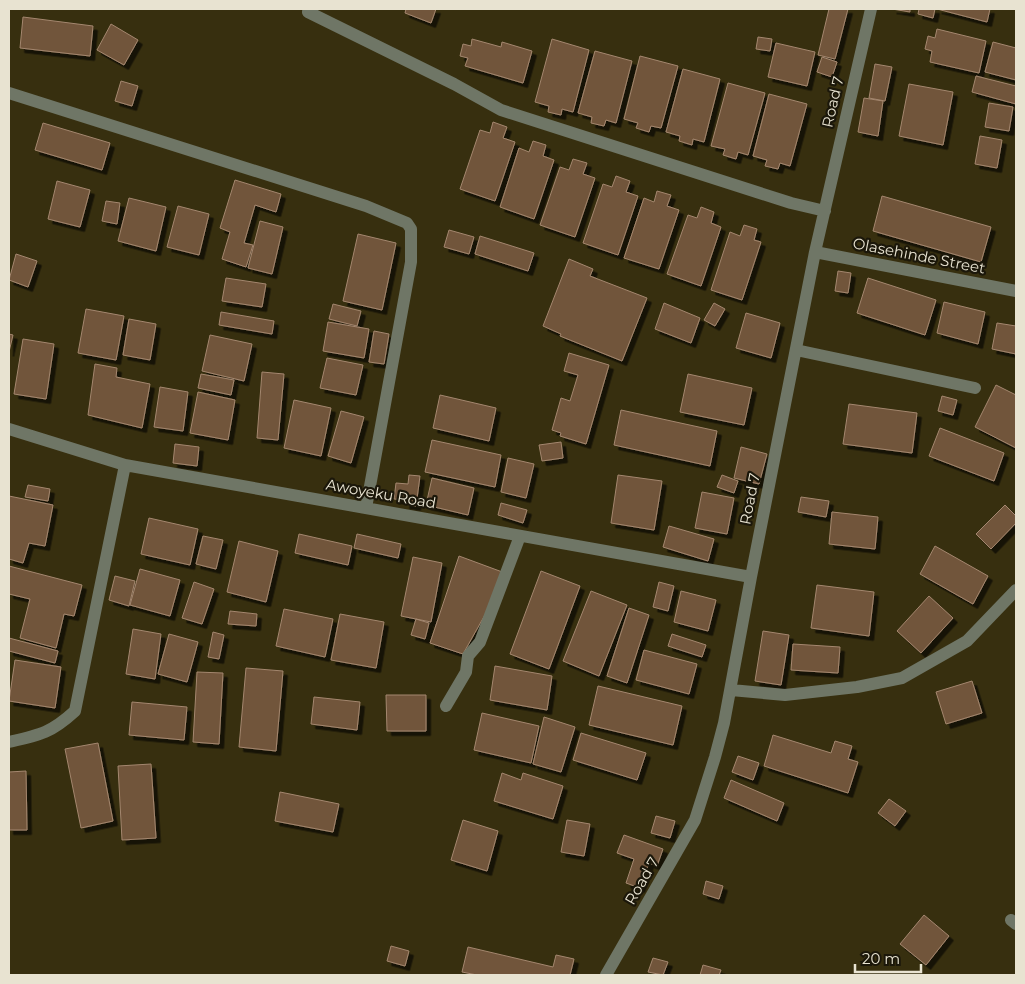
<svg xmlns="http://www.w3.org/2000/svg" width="1025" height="984" viewBox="0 0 1025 984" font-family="Montserrat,sans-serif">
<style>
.building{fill:#71543a;stroke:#a4876f;filter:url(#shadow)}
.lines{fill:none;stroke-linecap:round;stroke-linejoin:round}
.minor{stroke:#6f7666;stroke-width:12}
.labels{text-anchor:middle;stroke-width:4.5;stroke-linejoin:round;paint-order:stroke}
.street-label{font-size:15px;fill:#e8e3d1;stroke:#1b170a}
</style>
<defs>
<filter id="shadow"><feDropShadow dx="4.5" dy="4.5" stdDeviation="0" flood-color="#0009"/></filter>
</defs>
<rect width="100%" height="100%" fill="#372f0f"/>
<path class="building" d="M406,9H436L431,23L405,13Z
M829,9H848L835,59L818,55Z
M892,9H910V12Z
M919,9H935L933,18L918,14Z
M937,9H990L987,22Z
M23,17L93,26L90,56L20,48Z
M111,24L138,40L124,65L97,50Z
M937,29L986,41L979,73L930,62L932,51L925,49L928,36L935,38Z
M758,37L772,39L770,51L756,49Z
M472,39L501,47L502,42L532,51L523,83L465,66L468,58L460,56L463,44L471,46Z
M552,39L589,50L573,112L562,109L561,115L548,112L549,106L535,102Z
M993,42L1016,48V80L985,72Z
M776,43L815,52L807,86L768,77Z
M595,51L632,61L616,123L606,120L604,126L591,123L592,117L578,113Z
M640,56L678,66L661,128L651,126L649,132L636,128L638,123L624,119Z
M822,57L837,62L832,77L817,72Z
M875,64L892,67L885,101L869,98Z
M683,69L720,79L704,142L693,139L692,145L679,141L680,136L666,132Z
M976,76L1016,86V104L972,92Z
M121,81L138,86L132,106L115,101Z
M728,83L765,93L748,155L738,152L736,159L723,155L725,149L711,146Z
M909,84L953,92L943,145L899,136Z
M769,94L807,104L790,166L780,163L778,169L765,166L767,160L753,156Z
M864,98L883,101L878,136L858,132Z
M989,103L1013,107L1009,131L985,127Z
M493,122L507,127L503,138L515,142L495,201L460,189L480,130L490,133Z
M43,123L110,143L102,170L35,150Z
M980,136L1002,140L997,168L975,164Z
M533,141L546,145L543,156L554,160L534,219L500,207L519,148L529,152Z
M573,159L587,163L583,174L595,178L575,237L540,225L560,167L569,170Z
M616,176L630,181L626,192L638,196L618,255L583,243L603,184L612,187Z
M235,180L281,194L276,212L255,205L244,243L253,245L246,267L222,259L230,232L220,228Z
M57,181L90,190L80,227L48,219Z
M657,191L671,195L667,206L679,210L659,269L624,258L644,198L654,202Z
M882,196L991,227L981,262L873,231Z
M129,198L166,207L156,251L118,241Z
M106,201L120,203L117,224L102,221Z
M178,206L209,214L199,255L167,247Z
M701,207L714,212L711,223L721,227L701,286L667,274L688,215L697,218Z
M260,221L283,227L272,274L248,268Z
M744,225L757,229L754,240L761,242L742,300L711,290L730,232L740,236Z
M449,230L474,237L469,254L444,247Z
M358,234L396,243L382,310L343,301Z
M480,236L534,253L528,271L475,254Z
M16,254L37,261L28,287L9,280Z
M569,259L593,269L590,276L647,298L622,361L560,336L561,334L543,326Z
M838,271L851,273L848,293L835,291Z
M226,278L266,284L262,307L222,301Z
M868,278L936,300L925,335L857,313Z
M944,302L985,312L978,344L937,333Z
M664,303L700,318L691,343L655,329Z
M714,303L725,309L715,326L704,320Z
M333,304L361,311L357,326L329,319Z
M86,309L124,316L116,360L78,353Z
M221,312L274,321L272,334L219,325Z
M746,313L780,323L771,358L736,348Z
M129,319L156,324L150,360L123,355Z
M328,322L369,329L364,358L323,351Z
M997,323L1016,326V354L992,349Z
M374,331L389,334L384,364L369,362Z
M9,334L13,335L9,352Z
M210,335L252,344L244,381L202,371Z
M23,339L54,344L46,399L14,394Z
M569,353L609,365L586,444L560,436L561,433L552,430L561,398L570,401L578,375L564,371Z
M327,358L363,365L356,395L320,388Z
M95,364L117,368L116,377L150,384L142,428L88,415Z
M262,372L284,374L278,440L257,438Z
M201,374L234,380L231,395L198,388Z
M688,374L752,388L744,425L680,412Z
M996,385L1016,395V448L975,427Z
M160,387L188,392L183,431L154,427Z
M198,392L235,400L228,440L190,433Z
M440,395L496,408L489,441L433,428Z
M942,396L957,400L953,415L938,411Z
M294,400L331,408L321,456L284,448Z
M849,404L917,413L912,453L843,444Z
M621,410L717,431L710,466L614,445Z
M341,411L364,417L351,463L328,456Z
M940,428L1004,453L994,481L929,456Z
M432,440L501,455L495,487L425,472Z
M561,442L563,458L542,461L539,445Z
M175,444L199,447L197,466L173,463Z
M741,447L767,454L759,484L734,478Z
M508,458L534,464L526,498L501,492Z
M409,475L420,476L416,506L405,504L406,500L394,499L396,483L408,484Z
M618,475L662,481L654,530L611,523Z
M722,475L738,481L734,493L717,487Z
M432,478L474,488L468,515L426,505Z
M28,485L50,489L48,501L25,497Z
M702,492L734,498L727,534L695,528Z
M9,496L53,505L45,546L29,543L23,563L9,559Z
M801,497L829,501L826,517L798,512Z
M501,503L527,510L523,523L498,515Z
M1005,505L1016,516V523L991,549L976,534Z
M832,512L878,517L875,549L829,544Z
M149,518L198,529L190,565L141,554Z
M669,526L714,539L708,561L663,547Z
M299,534L352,546L348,565L295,553Z
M357,534L401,544L398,558L354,548Z
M203,536L223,540L216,569L196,564Z
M239,541L278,551L266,602L227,592Z
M935,546L988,576L973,604L920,574Z
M459,556L505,573L486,613L463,654L430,643Z
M413,557L442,563L431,622L401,616Z
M9,566L82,585L74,616L64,614L56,648L20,638L30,599L9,594Z
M140,569L180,580L170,616L130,605Z
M541,571L580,586L549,669L510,654Z
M115,576L135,581L129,606L109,600Z
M194,582L214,589L202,624L182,618Z
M659,582L674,586L668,611L653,607Z
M817,585L874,592L869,636L811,628Z
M591,591L627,605L599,676L563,661Z
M681,591L716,600L708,631L674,622Z
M929,596L953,618L921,653L897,631Z
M629,608L649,615L627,683L607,676Z
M284,609L333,619L325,657L276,646Z
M230,611L257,614L256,626L228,624Z
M340,614L384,622L376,668L331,660Z
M416,619L429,623L425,639L411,635Z
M133,629L161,634L155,679L126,674Z
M763,631L789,635L781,685L755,681Z
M213,632L224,635L219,659L208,657Z
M169,634L198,642L187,682L158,674Z
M672,634L706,645L702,657L668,646Z
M9,638L58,651L55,663L9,651Z
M793,644L840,647L838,673L791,670Z
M644,650L697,664L689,694L636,680Z
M15,660L61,667L55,708L9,701Z
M495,666L552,676L547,710L490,700Z
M246,668L283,671L276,751L239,747Z
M197,672L223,673L219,744L193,742Z
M972,681L982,713L946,724L936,692Z
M598,686L682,706L673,745L589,725Z
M386,695H426V731H387Z
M314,697L360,702L357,730L311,724Z
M132,702L187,707L184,740L129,735Z
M482,713L539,726L531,763L474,750Z
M544,717L575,727L561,772L533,764Z
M581,733L646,753L637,780L573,760Z
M773,735L831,753L835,741L852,746L848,759L858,762L848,793L764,766Z
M98,743L113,821L81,828L65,749Z
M738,756L759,763L753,780L732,772Z
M151,764L156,838L122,840L118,766Z
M26,771L27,830H9V772Z
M502,773L521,780L523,773L563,786L553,819L494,801Z
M731,780L784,803L777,821L724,798Z
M280,792L339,804L333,832L275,821Z
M889,799L906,811L895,826L878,813Z
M656,816L675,821L670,838L651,833Z
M463,820L498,831L487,871L451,860Z
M567,820L590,824L584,856L561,852Z
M624,835L663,849L657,866L649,863L640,888L626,883L634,859L617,853Z
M706,881L723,886L719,899L703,894Z
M924,915L949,936L926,965L900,944Z
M391,946L409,951L405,966L387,961Z
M468,947L553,967L556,955L574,959L570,975H477L462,972Z
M653,958L668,962L663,975L648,972Z
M703,965L721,970L719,975H700Z"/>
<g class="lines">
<path class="minor" d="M308,12L454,84L501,110L791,203L825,211
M9,93L366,206L407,223L411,229V262L366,508
M815,252L1016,291
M796,350L975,388
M9,429L125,465L751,577
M731,690L785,695L857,687L902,678L967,641L1016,590
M446,706L466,672L468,656L480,642L520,536
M9,742C40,735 51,733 75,711L125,465
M1011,920L1016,924
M606,975L695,820L715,757L724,723L751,577L815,252L871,9"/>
</g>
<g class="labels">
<g class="street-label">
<text transform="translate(833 102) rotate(-77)" y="5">Road 7</text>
<text transform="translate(919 256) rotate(11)" y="5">Olasehinde Street</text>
<text transform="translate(381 494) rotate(10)" y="5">Awoyeku Road</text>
<text transform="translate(750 499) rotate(-79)" y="5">Road 7</text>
<text transform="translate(642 881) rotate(-60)" y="5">Road 7</text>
</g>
</g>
<rect width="1025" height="984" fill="none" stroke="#e8e3d1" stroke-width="20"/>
<path d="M855 964v8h66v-8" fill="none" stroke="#e8e3d1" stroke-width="2.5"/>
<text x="862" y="964" font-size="15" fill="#e8e3d1" stroke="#1b170a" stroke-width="4" paint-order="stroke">20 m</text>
</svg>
